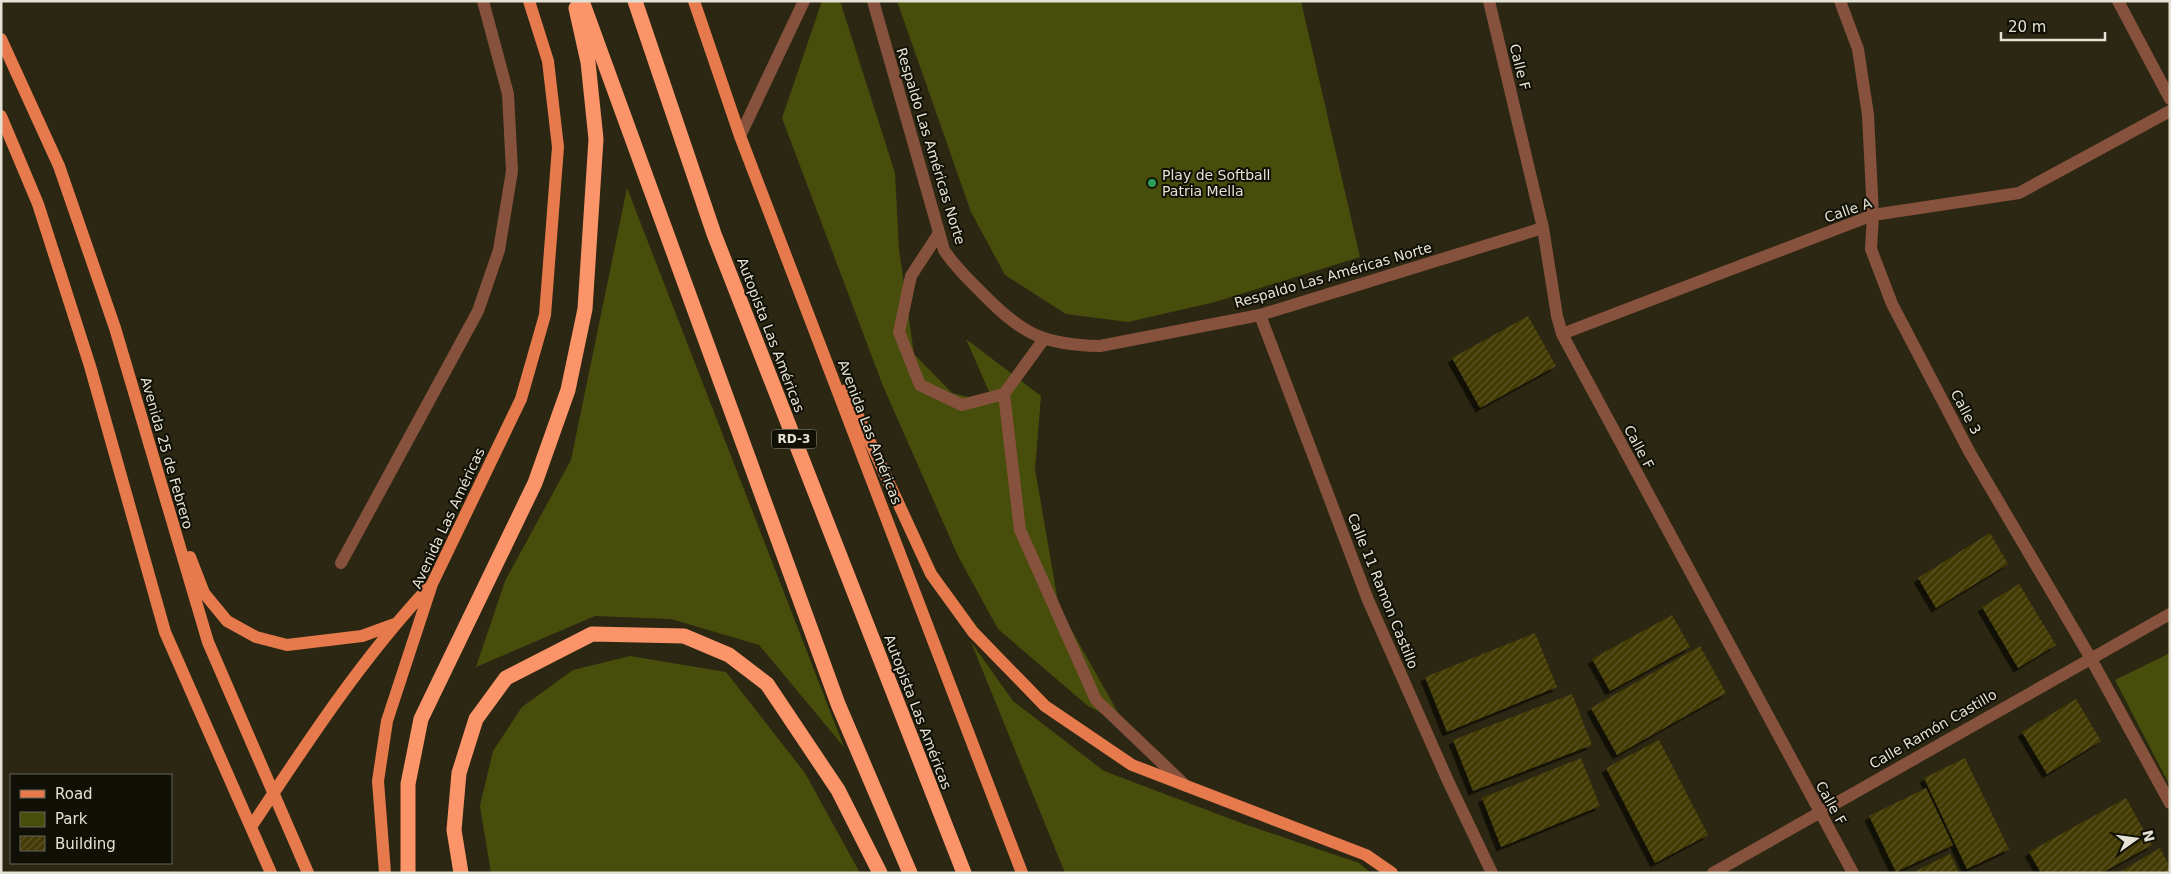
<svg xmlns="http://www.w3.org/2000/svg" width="2171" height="874" viewBox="0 0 2171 874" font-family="'DejaVu Sans',sans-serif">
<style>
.green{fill:#474e0b}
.building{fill:url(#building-hatch);filter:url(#shadow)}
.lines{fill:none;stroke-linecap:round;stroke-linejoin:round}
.minor{stroke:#87523d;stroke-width:12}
.major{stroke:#e67a4c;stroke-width:12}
.highway{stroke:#fc9469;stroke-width:15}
.leisure-dot{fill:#2e9e5b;stroke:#111007;stroke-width:2}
.labels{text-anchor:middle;stroke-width:4;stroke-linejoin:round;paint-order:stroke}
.shield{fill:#111007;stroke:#a5a397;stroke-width:1}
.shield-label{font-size:12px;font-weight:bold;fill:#e5e2d5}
.street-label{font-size:14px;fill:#e5e2d5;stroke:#111007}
.poi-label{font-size:14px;fill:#e5e2d5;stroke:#111007;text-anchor:start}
</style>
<defs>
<pattern id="building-hatch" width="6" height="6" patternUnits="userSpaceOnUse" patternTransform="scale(1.25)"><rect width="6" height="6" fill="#433a06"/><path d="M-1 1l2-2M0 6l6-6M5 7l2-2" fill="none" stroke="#5e5629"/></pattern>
<filter id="shadow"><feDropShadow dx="-4.5" dy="4.5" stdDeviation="0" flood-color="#0009"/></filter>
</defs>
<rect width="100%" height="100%" fill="#2b2712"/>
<path class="green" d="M822,1H840L895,173L899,249L914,354L952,393L994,403L966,339L1041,396L1035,469L1059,608L1125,725L1088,706L998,629L958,556L883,386L782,118Z
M897,1H1301L1360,257L1215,302L1128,322L1066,314L1005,275L971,212Z
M627,188L844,747L759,645L671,619L595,616L476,667L505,581L571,460Z
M971,642L1013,701L1104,771L1244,824L1359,863L1371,873H1065Z
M2170,653V786L2115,680Z
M630,656L726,672L805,773L860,873H491L480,806L493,751L522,707L573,670Z"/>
<path class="building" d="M1528,316L1556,366L1480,408L1452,358Z
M1990,533L2008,564L1936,608L1918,578Z
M2019,584L2056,645L2018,668L1982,607Z
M1672,615L1690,647L1610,691L1592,659Z
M1535,633L1557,687L1447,732L1425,677Z
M1700,646L1726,693L1617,755L1591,708Z
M1572,694L1592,745L1473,791L1453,740Z
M2076,699L2101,741L2047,774L2022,732Z
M1659,740L1708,835L1655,863L1606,768Z
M1581,758L1600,806L1501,847L1482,798Z
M1965,758L2009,849L1967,869L1924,778Z
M1926,788L1953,845L1896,872L1869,816Z
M2126,798L2152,845L2102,873H2041L2029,852Z
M2160,848L2170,867V873H2118Z
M1950,854L1959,873H1912Z"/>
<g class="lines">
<path class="minor" d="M873,1L944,250C955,267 968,279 982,293C1022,334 1043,345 1100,346L1260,315L1543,228
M1489,1L1543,228L1557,316L1562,334L1853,873
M1840,1L1858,49L1868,115L1873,215L1871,249L1892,304L1970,453L2090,657L2170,803
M2118,1L2170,99
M740,136L804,1
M939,233L911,276L899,332L920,385L962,405L1004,394L1044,339
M1260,315L1368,600L1448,781L1492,873
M1562,334L1873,215L2019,193L2170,111
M1004,394L1020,530L1096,700L1186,786
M341,563L478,311L499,250L512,171L508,94L483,1
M1713,873L2170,614"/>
<path class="major" d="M694,1L740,136L1022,873
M1,39L59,166L115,328L208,642L308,873
M1,116L38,204L90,366L165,632L271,873
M846,390L931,574L973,632L1045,706L1132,765L1366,855L1392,873
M190,557L204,593L227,621L256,637L287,645L362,636L395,624
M251,827C306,744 360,661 428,588
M385,873L378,781L387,721L432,584L521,399L545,315L558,147L548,61L529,1"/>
<path class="highway" d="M582,1L838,704L910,873
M635,1L714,234L964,873
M408,873V784L421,719L535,483L568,390L585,309L596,139L588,62L576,8
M461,873L454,830L459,773L476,719L506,678L592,634L684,636L729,655L767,684L838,790L880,873"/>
</g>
<circle class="leisure-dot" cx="1152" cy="183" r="5"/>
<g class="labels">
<rect class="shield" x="771.5" y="429.5" width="45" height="19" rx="4"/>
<g class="shield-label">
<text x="794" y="443">RD-3</text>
</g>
<g class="street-label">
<text transform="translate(1520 67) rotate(76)" y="5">Calle F</text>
<text transform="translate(931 146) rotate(73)" y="5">Respaldo Las Américas Norte</text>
<text transform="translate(1848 210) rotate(-19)" y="5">Calle A</text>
<text transform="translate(1333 275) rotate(-16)" y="5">Respaldo Las Américas Norte</text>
<text transform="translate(771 335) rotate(69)" y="5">Autopista Las Américas</text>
<text transform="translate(1966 412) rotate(62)" y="5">Calle 3</text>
<text transform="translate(870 432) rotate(69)" y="5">Avenida Las Américas</text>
<text transform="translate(1639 447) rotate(62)" y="5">Calle F</text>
<text transform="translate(167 453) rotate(74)" y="5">Avenida 25 de Febrero</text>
<text transform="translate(448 518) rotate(-65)" y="5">Avenida Las Américas</text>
<text transform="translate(1383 591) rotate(68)" y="5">Calle 11 Ramon Castillo</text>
<text transform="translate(918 712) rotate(69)" y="5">Autopista Las Américas</text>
<text transform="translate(1933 729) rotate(-30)" y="5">Calle Ramón Castillo</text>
<text transform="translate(1831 803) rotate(61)" y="5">Calle F</text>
</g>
<g class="poi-label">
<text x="1162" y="180">Play de Softball<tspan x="1162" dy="16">Patria Mella</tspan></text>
</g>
</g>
<rect width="2171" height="874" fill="none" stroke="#e5e2d5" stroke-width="5"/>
<rect x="10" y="774" width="162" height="90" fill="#111007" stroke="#666459"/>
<rect x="20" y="790" width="25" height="8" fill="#e67a4c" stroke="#666459"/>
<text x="55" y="799" font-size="15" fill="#e5e2d5">Road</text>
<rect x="20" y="812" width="25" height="15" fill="#474e0b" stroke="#666459"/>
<text x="55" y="824" font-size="15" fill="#e5e2d5">Park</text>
<rect x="20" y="836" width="25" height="15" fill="url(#building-hatch)" stroke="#666459"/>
<text x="55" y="849" font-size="15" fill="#e5e2d5">Building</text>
<g transform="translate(2136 839) rotate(76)" stroke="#111007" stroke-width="4" paint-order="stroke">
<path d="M0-4L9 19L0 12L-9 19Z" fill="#e5e2d5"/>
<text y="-8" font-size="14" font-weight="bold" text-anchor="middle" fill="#e5e2d5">N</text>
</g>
<path d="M2001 32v8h104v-8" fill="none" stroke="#e5e2d5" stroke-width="2.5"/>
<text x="2008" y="32" font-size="15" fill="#e5e2d5" stroke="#111007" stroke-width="4" paint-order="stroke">20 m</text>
</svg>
